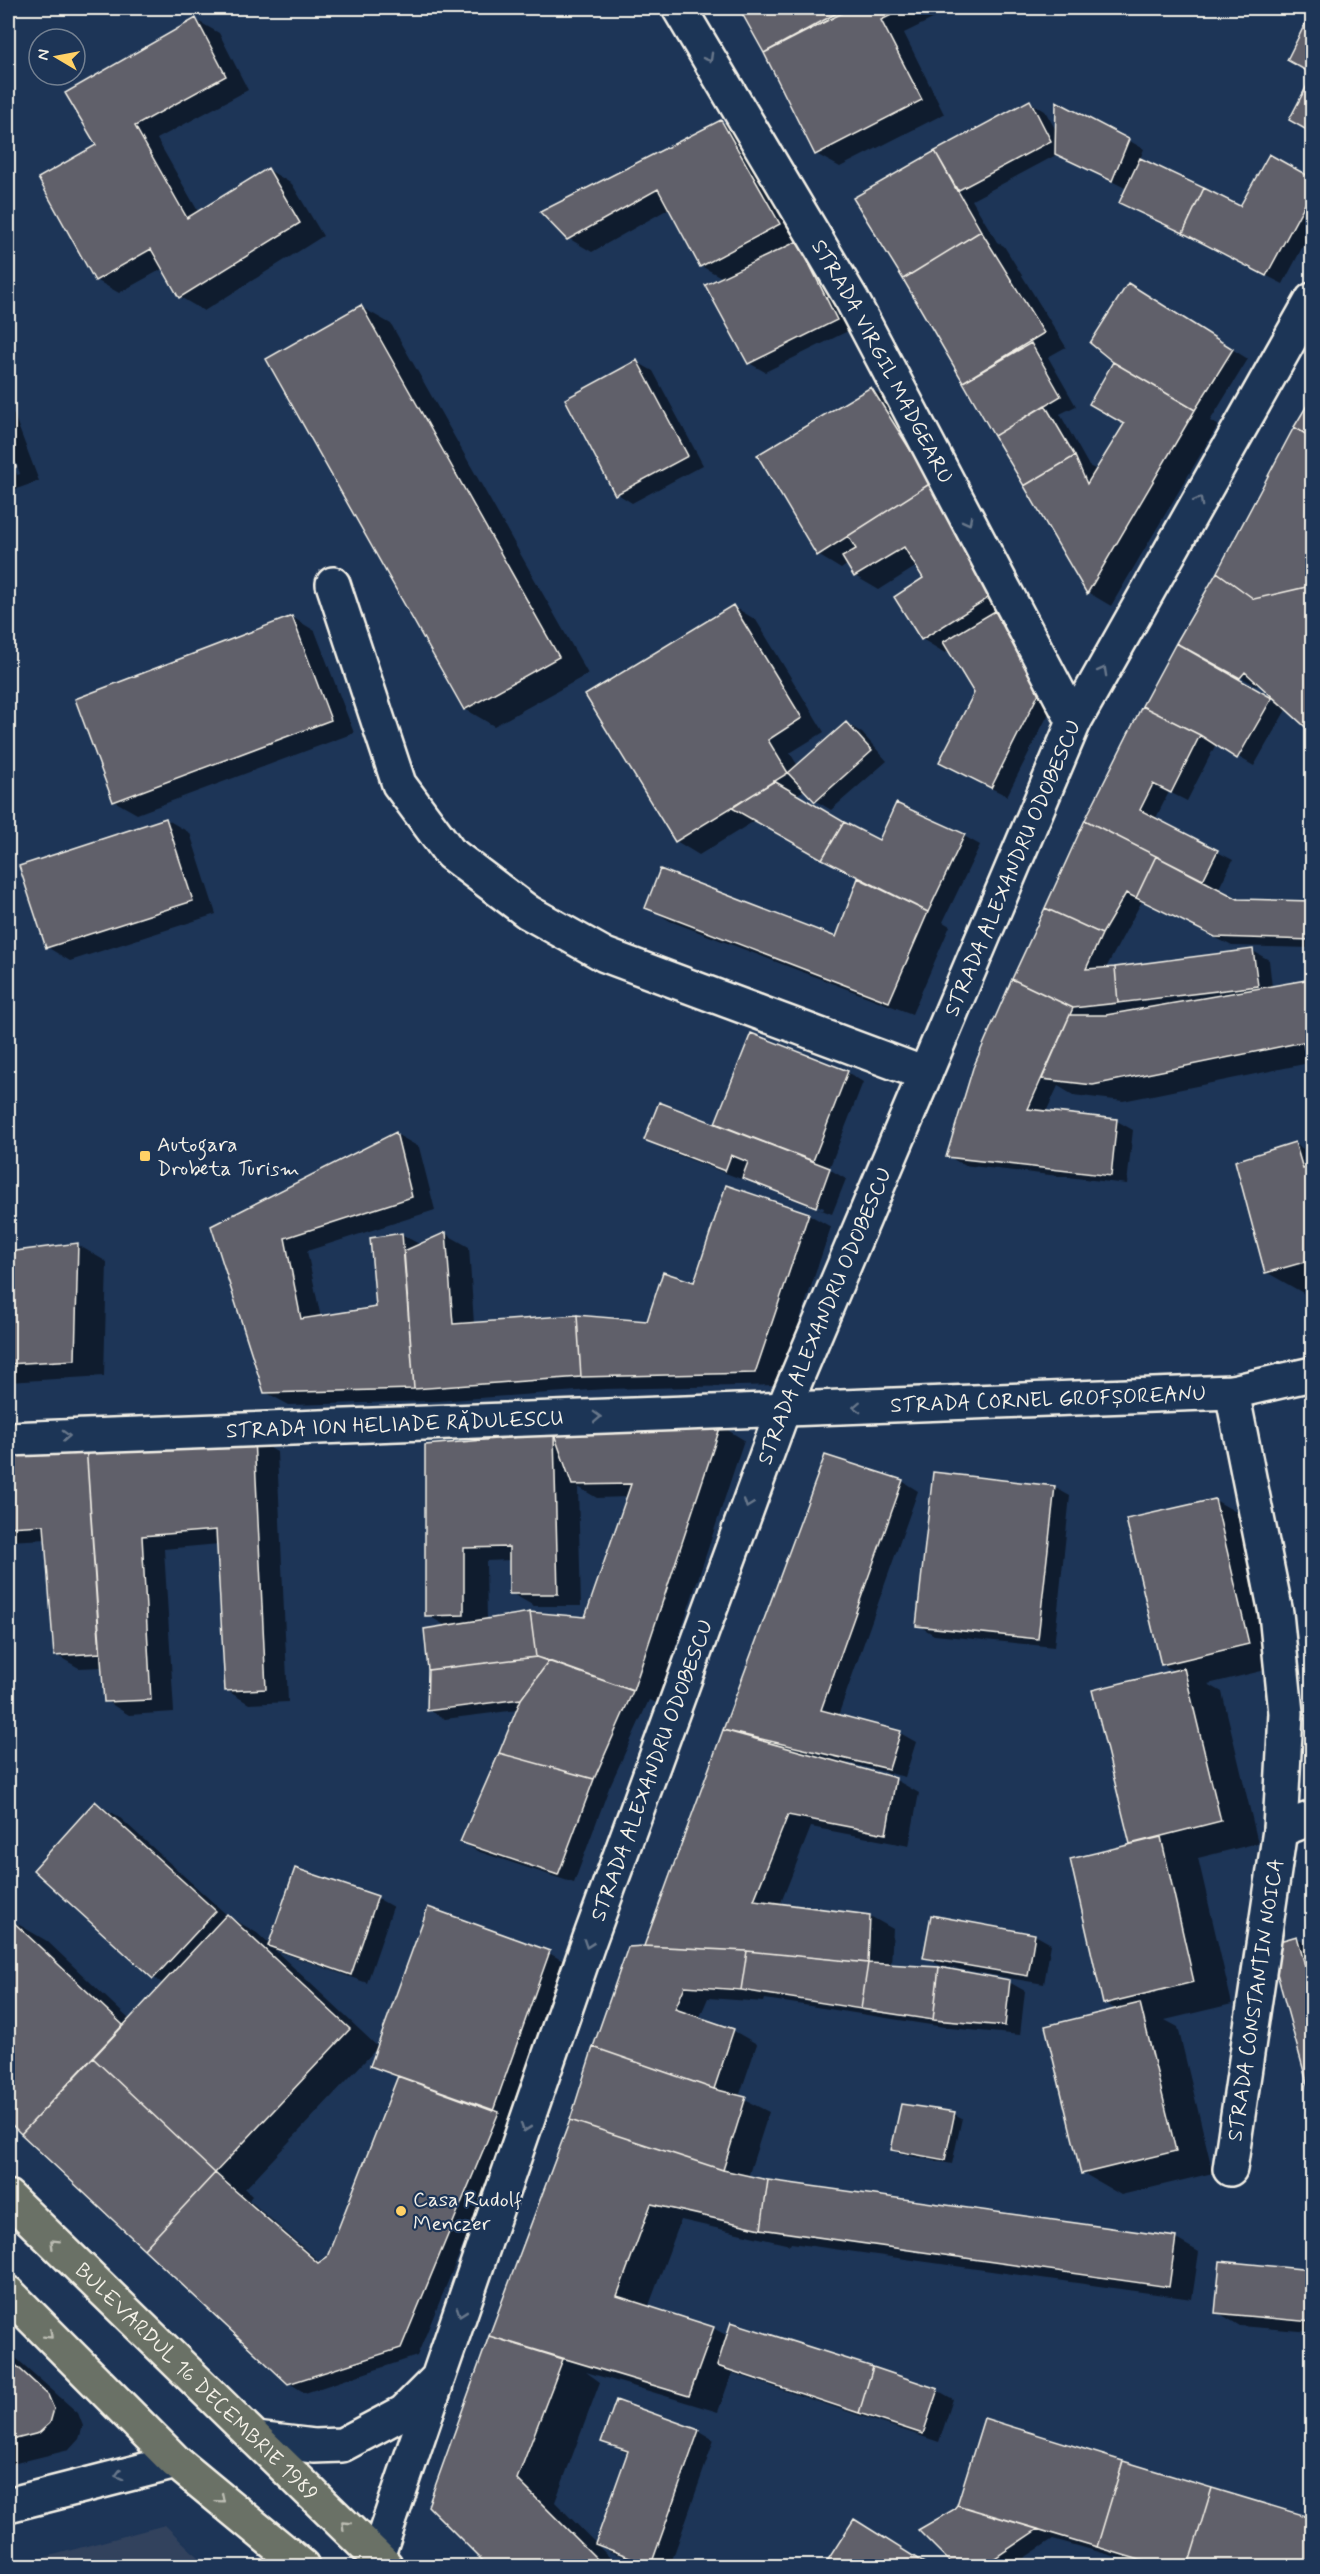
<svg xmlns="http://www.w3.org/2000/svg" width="1320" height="2574" viewBox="0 0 1320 2574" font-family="Mynerve,sans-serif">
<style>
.built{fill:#31425d}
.shadow{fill:#0007;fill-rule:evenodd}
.building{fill:#61606b;stroke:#f4f1e8;stroke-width:1.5}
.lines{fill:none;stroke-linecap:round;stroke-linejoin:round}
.minor-casing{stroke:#f4f1e8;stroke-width:38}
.major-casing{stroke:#f4f1e8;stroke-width:38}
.minor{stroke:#1d3557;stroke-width:33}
.major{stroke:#6a7166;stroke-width:33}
.oneway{stroke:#68778a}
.oneway2{stroke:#bdbeb4}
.poi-dot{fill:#ffd166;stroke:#1d3557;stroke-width:2}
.labels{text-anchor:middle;stroke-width:4.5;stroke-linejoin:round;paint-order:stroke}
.street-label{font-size:21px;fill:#f4f1e8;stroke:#1d3557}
.poi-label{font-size:21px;fill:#f4f1e8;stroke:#1d3557;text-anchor:start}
</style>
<rect width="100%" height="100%" fill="#1d3557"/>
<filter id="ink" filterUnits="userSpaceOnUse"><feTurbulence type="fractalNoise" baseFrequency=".0167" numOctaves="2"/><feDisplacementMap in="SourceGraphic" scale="12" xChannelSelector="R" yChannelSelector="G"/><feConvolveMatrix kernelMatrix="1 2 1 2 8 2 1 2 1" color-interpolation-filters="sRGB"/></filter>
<g filter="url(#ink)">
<path class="built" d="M165,2525L207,2566H11H12Z"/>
<path class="shadow" d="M740,8H955L904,33L944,114L840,167L816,154Z
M1297,8H1312V73L1289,60L1312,14Z
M196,20L219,33L248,90L157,139L199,213L269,170L292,184L323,236L204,311L180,297L164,268L119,293L96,280L98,146Z
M1312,79V132L1291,119Z
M1030,102L1045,111L1057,132L1128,140L1144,149L1140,159L1241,208L1269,157L1312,180V229L1283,284L1121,202L1127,189L1058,154L972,200L997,242L1004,246L1066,347L1048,357L1076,406L1060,414L1089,466L1097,470L1126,423L1127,372L1144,294L1248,359L1210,421L1218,425L1111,606L1089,593L855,199Z
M721,122L744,135L802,237L795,241L813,252L852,329L765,372L749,363L723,278L701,266L670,208L592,252L568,238Z
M361,307L391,324L588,674L494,726L465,709Z
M637,362L653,371L703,465L632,503L616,493Z
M871,389L895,402L1056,699L1007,796L957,771L976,693L950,650L945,653L922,639L925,579L917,566L879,590L855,576L848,564L841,569L818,555Z
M8,399L39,481L8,492V449L17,475L20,474L8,440Z
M1312,400V731L1287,708L1254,766L1216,744L1187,801L1169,792L1155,820L1233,860L1218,890L1238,900L1312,902V948L1232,946L1142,901L1106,968L1253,951L1269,960L1272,987L1312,980V1078L1309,1063L1123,1101L1073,1095L1058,1086L1046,1112L1117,1121L1133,1130L1127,1184L963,1165L948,1156L1144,706ZM1235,674L1257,686L1259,683L1282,705L1234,676Z
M733,606L756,620L824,732L790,753L798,766L846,723L862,733L887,761L831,810L816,801L805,790L796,795L880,842L964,836L980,845L943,922L950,926L912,1014L670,921L647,907L837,939L860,878L756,820L699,855L676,841Z
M292,617L315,631L354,733L137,814L114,801Z
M166,819L190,833L216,914L70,961L47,947Z
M847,1072L863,1082L829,1169L846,1179L832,1214L759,1186L823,1211L824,1208L758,1183V1186L742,1176L741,1179L662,1149L646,1140L728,1131L717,1122Z
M396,1134L419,1147L435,1210L307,1251L321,1318L378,1308L401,1234L421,1245L446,1234L469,1247L474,1324L648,1323L694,1284L808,1214L831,1227L778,1385L605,1389L438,1401L289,1405L265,1392L213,1227Z
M1295,1144L1312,1154V1292L1305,1294L1266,1272Z
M78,1245L107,1262L104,1376L8,1382V1253Z
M721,1426L744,1440L657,1703L649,1700L609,1788L574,1883L477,1851L462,1842L518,1710L445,1719L429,1710L448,1627L427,1615L426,1446L554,1436ZM578,1487L597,1498L628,1497L586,1619L487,1621L486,1561L511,1560V1593L534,1606H581Z
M253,1438L277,1452L288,1702L249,1704L226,1690L219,1544L164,1549L174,1712L129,1715L106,1701L103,1667L79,1668L56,1655L47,1539L8,1541V1450Z
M826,1457L902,1481L918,1491L838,1716L900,1733L916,1742L905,1777L848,1763L847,1766L896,1780L919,1793L909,1846L811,1827L780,1905L870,1916L893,1929L891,1965L1009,1982L1025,1991L1020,2035L950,2028L765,1999L764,2002L708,1998L699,2019L734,2031L757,2044L739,2097L769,2112L748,2177L1176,2239L1199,2252L1192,2299L791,2243L790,2245L681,2220L648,2308L713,2328L728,2336L937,2390L953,2399L939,2442L732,2373L718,2412L586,2372L600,2382L555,2502L618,2566H490L430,2506L571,2122L645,1948Z
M1054,1487L1070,1496L1054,1647L934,1635L918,1625Z
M1215,1500L1254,1522L1286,1665L1208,1684L1222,1692L1258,1843L1198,1858L1232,2004L1165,2020L1178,2027L1213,2173L1121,2195L1083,2173L1117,2010L1105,2003L1132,1845L1094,1691L1176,1672L1162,1664Z
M95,1803L118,1816L228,1916L257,1933L270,1945L296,1870L377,1898L393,1907L367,1983L275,1950L378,2047L245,2189L252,2196L249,2200L321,2263L328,2258L398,2078L372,2065L549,1953L565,1962L509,2120L514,2123L417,2356L305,2393L289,2383L8,2119L9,1919L47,1941L130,2020L164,1984L154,1978L35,1869Z
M1035,1935L1051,1944L1044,1984L941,1966L925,1957Z
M1296,1937L1304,1942L1312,1971V2095L1271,1945Z
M954,2114L962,2118L952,2164L900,2154L893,2149Z
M1222,2263L1312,2272V2332L1240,2326L1217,2312Z
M8,2351L78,2413L83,2426L79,2439L69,2450L8,2465Z
M985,2420L1312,2520V2566H1149L1053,2539L1012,2566H956L920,2531L955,2511L960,2503Z
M699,2431L714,2440L670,2566H651L613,2553L597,2544L629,2454L603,2441Z
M855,2521L878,2534L928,2566H826Z"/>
<path class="building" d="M739,8H846L764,53Z
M852,8H906L881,20L922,100L815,155L764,53Z
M1311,12L1312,13V74L1287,60Z
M196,18L226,76L135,126L187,218L268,168L300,223L179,298L151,249L95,281L38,178L96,145L65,93Z
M1312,76V133L1289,120Z
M1030,100L1051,141L957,191L935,151Z
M1056,101L1129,139L1112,181L1055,154Z
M721,120L780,224L700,267L658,189L567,240L540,212Z
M935,151L981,231L903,279L853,198Z
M1269,154L1312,178V191L1266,276L1183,233L1204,188L1240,206Z
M1140,158L1204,188L1183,233L1119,203Z
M981,231L1044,333L963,382L903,279Z
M798,241L837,320L748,364L705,285Z
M1128,283L1233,349L1195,410L1113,362L1090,343Z
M361,305L559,657L464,710L266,359Z
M1031,343L1061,396L994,436L963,382Z
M637,360L688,456L615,495L565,399Z
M1113,362L1195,410L1087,594L1024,486L1075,456L1087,484L1124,424L1089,404Z
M871,387L931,483L817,556L757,455Z
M1312,397V438L1294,427Z
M1045,405L1075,456L1024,486L994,436Z
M1294,427L1312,438V575L1306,587L1254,599L1217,572Z
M8,445L16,467L8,471Z
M931,483L998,592L921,640L894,597L923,578L904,547L854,577L842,557L856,549L848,536Z
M1217,572L1254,599L1306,587L1312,593V733L1245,672L1240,678L1176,643Z
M733,605L802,718L768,740L788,773L675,842L585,695Z
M995,611L1041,689L991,788L939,762L974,693L943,642Z
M292,616L331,720L113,802L75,699Z
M1176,643L1272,698L1237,759L1200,735L1142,706Z
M1142,706L1200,735L1171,793L1153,784L1140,810L1218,850L1203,880L1085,820Z
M846,722L872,751L815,802L788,773Z
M774,781L844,822L822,859L732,808Z
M896,803L965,834L928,912L822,859L844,822L879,840Z
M166,818L193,901L46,948L19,866Z
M1085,820L1156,856L1136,898L1126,893L1102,934L1045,908Z
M1156,856L1238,899L1312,901V940L1215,937L1136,898Z
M660,869L836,937L858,878L928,912L889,1002L645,908Z
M1045,908L1102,934L1086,969L1115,967L1118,1003L1073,1008L1012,979Z
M1253,949L1258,986L1118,1003L1115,967Z
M1012,979L1073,1008L1028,1109L1117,1119L1111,1176L946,1157L973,1068Z
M1312,979V1085L1303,1042L1093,1085L1042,1079L1070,1015H1106Z
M751,1033L848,1071L813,1161L715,1123Z
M659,1102L830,1168L816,1207L742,1178L748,1162L731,1155L725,1171L644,1140Z
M396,1132L412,1197L285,1238L301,1319L376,1307L370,1238L402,1233L414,1389L264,1393L211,1226Z
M1295,1142L1303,1169L1312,1166V1260L1265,1273L1235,1161Z
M726,1185L809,1213L755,1373L581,1377L577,1315L647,1321L663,1272L694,1282Z
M446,1232L453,1324L577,1315L581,1377L414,1389L404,1251Z
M78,1243L75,1360L8,1364V1252Z
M721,1425L633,1691L536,1657L530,1612L585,1617L631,1484L572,1485L554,1434Z
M554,1434L558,1594H509V1547L464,1548V1615L425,1616V1445Z
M254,1437L266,1689L225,1691L216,1530L142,1536L151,1700L104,1702L86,1445Z
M86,1445L100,1653L54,1656L44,1525L8,1527V1448Z
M825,1455L903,1480L821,1710L901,1731L889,1769L723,1730Z
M933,1472L1055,1486L1038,1639L916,1626Z
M1215,1499L1249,1644L1161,1665L1126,1519Z
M530,1612L536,1657L428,1670L424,1629Z
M536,1657L549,1661L521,1699L427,1711L428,1670Z
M549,1661L633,1691L594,1779L499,1753L521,1699Z
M1184,1668L1221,1821L1130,1844L1092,1690Z
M723,1730L896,1778L886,1834L788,1815L754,1900L870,1915L868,1963L747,1951L644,1946Z
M499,1753L594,1779L558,1875L460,1842Z
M95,1801L216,1911L153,1979L33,1870Z
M1161,1837L1194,1982L1103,2004L1070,1859Z
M295,1868L378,1896L351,1975L268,1946Z
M428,1907L550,1951L493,2111L370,2066Z
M227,1914L350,2029L215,2173L93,2058Z
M931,1915L1035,1934L1028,1976L923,1958Z
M8,1917L123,2025L21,2134L8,2121Z
M1297,1936L1312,1992V2101L1269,1944Z
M644,1946L747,1951L741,1990L685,1986L675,2009L734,2029L714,2089L593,2047L628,1947Z
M747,1951L868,1963L861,2009L741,1990Z
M868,1963L939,1967L933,2020L861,2009Z
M939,1967L1010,1980L1005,2026L933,2020Z
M1140,2003L1176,2151L1081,2174L1045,2026Z
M593,2047L714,2089L746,2097L723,2170L570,2120Z
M93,2058L215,2173L144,2249L21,2134Z
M398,2076L499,2112L401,2348L288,2384L144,2249L215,2173L318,2263L327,2257Z
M901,2104L955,2112L945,2160L891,2150Z
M570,2120L723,2170L768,2180L761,2229L651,2204L617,2296L714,2327L689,2396L489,2336Z
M768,2180L1176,2237L1169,2287L761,2229Z
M1220,2261L1312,2270V2322L1215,2313Z
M731,2322L873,2367L859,2413L717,2366Z
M489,2336L563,2359L517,2479L604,2566H488L428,2506Z
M8,2358L48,2395L54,2409L50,2423L39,2433L8,2441Z
M873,2367L938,2389L923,2434L859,2413Z
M616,2400L699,2430L651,2565L595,2544L628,2451L601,2442Z
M984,2418L1123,2461L1097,2547L957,2505Z
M1123,2461L1212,2488L1188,2566H1159L1097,2547Z
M1212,2488L1312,2518V2566H1188Z
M957,2505L1038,2529L983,2566H954L918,2530L953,2510Z
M854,2519L929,2566H824Z"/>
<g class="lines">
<defs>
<g id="minor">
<path id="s1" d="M679,8L852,300L1074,722"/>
<path d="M333,584L399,784L450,853L528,912L605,955L925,1074"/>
<path id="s2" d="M8,1439L1232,1392L1312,1374"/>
<path d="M1280,1830L1312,1818"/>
<path id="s3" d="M1230,2169L1280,1830L1286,1713L1276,1613L1232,1392"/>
<path id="s4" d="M256,2439L314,2446L342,2445L404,2412L438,2378L589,1941L783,1410L1074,722L1312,300"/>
<path d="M8,2505L176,2462"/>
<path d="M377,2557L436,2385"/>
</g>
<g id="major">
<path id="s5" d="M8,2197L386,2566"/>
<path d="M8,2293L176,2462L302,2566"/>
</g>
</defs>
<use href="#minor" class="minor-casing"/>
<use href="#major" class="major-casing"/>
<use href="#minor" class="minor"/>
<use href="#major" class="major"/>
</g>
<defs><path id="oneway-chevron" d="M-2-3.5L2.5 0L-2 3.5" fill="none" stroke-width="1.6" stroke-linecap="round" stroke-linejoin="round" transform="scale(1.5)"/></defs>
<g class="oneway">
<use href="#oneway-chevron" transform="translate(709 58) rotate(60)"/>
<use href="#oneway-chevron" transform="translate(1199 501) rotate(-61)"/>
<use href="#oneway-chevron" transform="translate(968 521) rotate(62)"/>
<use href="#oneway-chevron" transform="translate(1103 671) rotate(-61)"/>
<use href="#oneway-chevron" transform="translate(857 1407) rotate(178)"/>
<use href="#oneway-chevron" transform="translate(597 1417) rotate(-2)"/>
<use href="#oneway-chevron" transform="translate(66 1436) rotate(-2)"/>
<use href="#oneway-chevron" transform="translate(748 1504) rotate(110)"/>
<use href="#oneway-chevron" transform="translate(588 1944) rotate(109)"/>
<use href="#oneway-chevron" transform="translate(525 2128) rotate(109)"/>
<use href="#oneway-chevron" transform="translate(461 2312) rotate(109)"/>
<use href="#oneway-chevron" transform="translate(119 2475) rotate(165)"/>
</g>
<g class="oneway2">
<use href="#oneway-chevron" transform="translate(54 2243) rotate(-135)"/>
<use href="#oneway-chevron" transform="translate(49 2335) rotate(45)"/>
<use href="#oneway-chevron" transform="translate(221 2499) rotate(40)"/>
<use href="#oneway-chevron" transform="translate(345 2525) rotate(-136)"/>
</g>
</g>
<g class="poi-dot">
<rect x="139" y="1150" width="12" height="12" rx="3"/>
<circle cx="401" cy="2211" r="6"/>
</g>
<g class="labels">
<g class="street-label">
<text dy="7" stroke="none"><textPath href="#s1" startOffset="408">STRADA VIRGIL MADGEARU</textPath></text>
<text dy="7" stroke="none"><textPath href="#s4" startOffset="1821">STRADA ALEXANDRU ODOBESCU</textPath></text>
<text dy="7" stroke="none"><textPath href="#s4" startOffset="1335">STRADA ALEXANDRU ODOBESCU</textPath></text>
<text dy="7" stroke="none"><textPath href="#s2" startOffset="1041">STRADA CORNEL GROFȘOREANU</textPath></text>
<text dy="7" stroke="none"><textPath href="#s2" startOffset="387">STRADA ION HELIADE RĂDULESCU</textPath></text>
<text dy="7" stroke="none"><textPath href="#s4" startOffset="849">STRADA ALEXANDRU ODOBESCU</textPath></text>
<text dy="7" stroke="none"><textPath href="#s3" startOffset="171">STRADA CONSTANTIN NOICA</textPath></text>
<text dy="7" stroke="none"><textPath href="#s5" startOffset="264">BULEVARDUL 16 DECEMBRIE 1989</textPath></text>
</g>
<g class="poi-label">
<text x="157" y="1151">Autogara<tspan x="157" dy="24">Drobeta Turism</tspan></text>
<text x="413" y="2206">Casa Rudolf<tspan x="413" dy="24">Menczer</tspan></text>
</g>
</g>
<rect width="1320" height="2574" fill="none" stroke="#1d3557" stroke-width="30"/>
<rect x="15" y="15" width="1290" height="2544" fill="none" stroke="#f4f1e8" stroke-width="2" filter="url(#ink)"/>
<g transform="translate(57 57) rotate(280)"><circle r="28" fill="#1d3557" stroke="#738091" stroke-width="1.5"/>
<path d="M0-4.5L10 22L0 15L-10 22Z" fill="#ffd166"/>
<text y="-9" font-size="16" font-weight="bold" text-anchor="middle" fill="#f4f1e8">N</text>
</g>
</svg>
